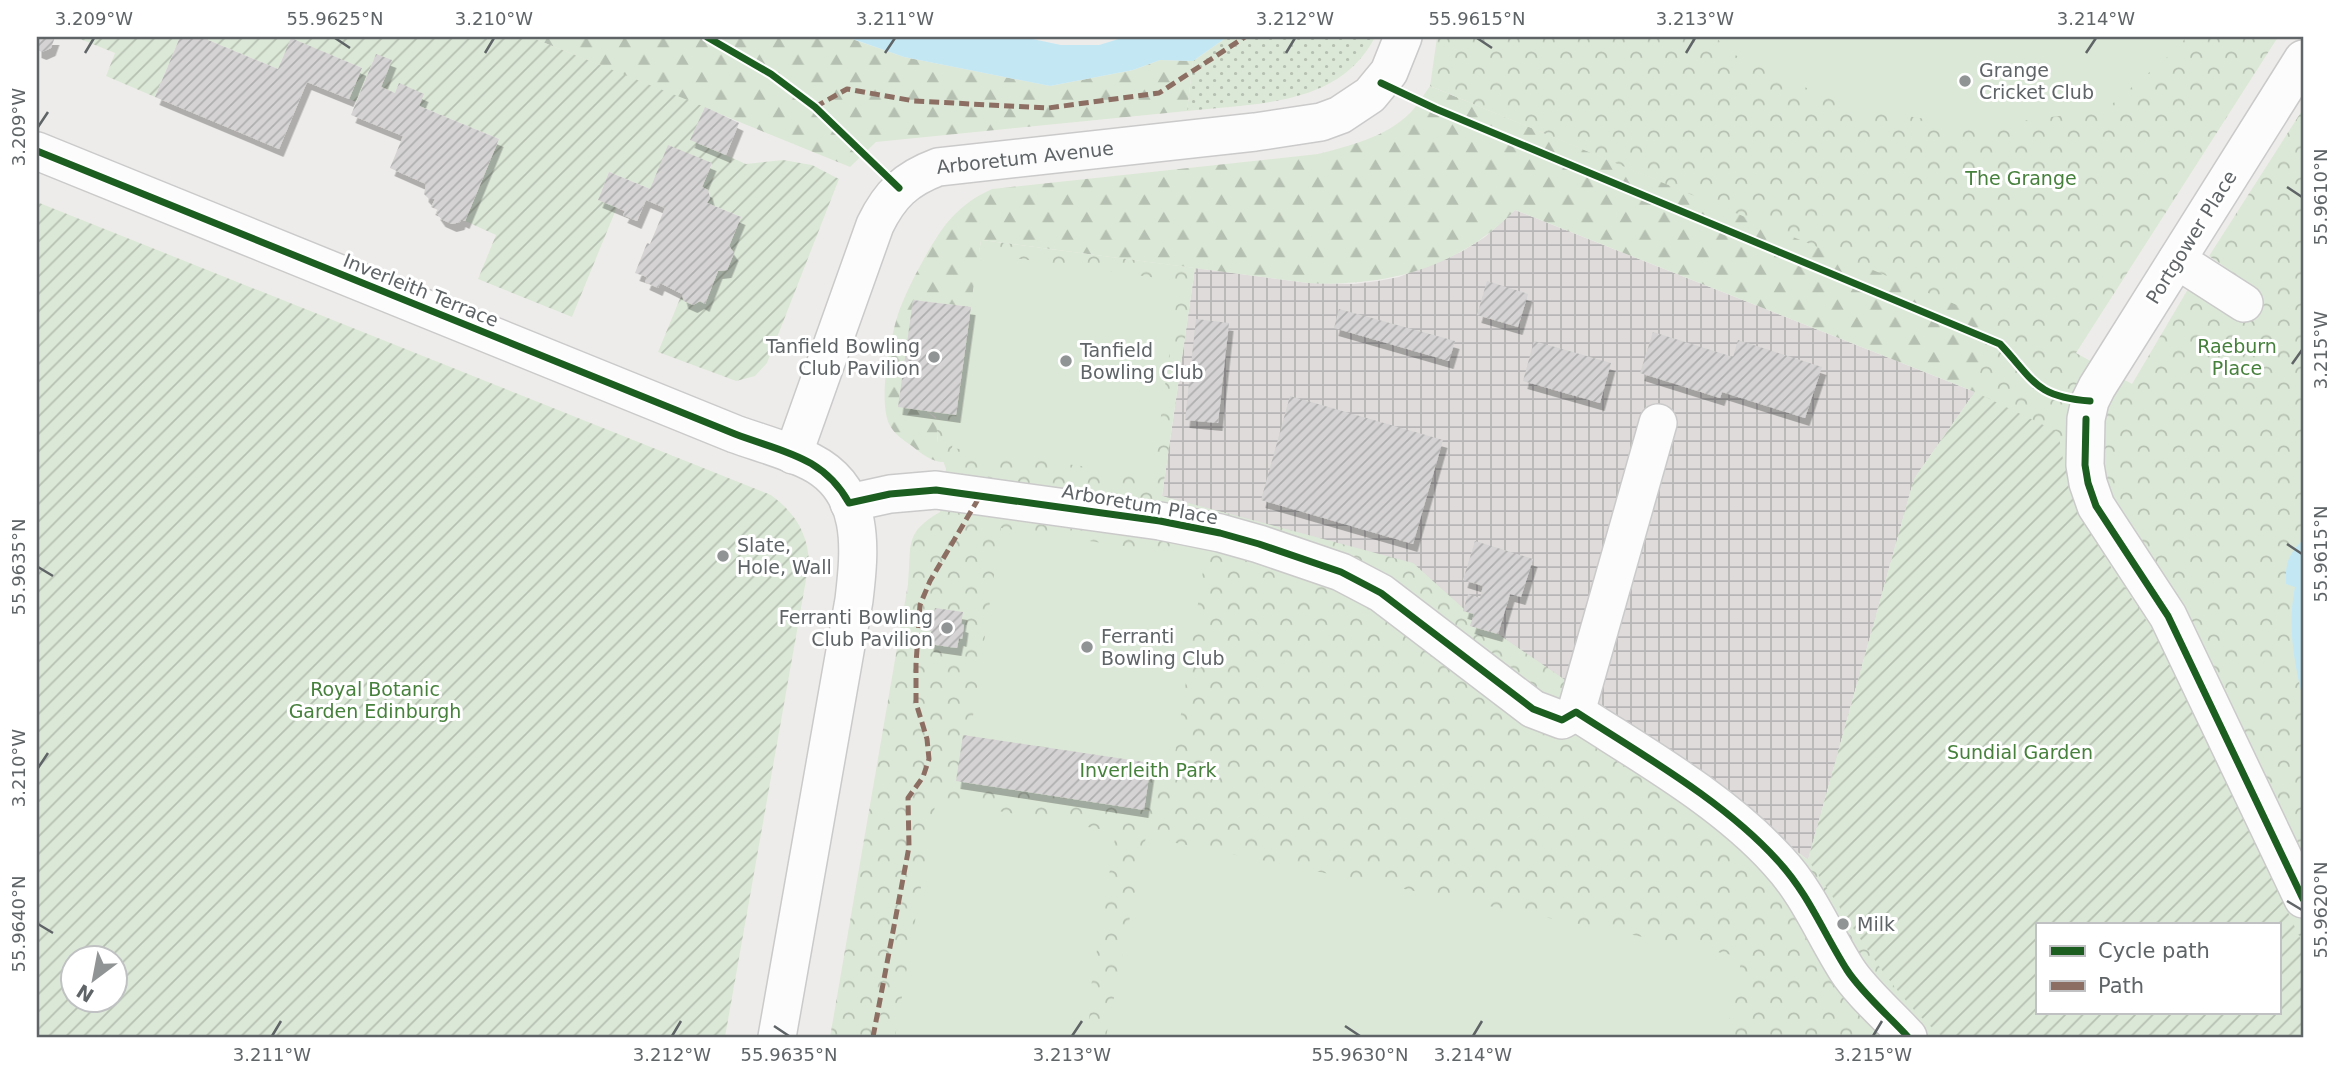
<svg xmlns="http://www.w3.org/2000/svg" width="2340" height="1074" viewBox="0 0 2340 1074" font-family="'DejaVu Sans',sans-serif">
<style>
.industrial{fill:url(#industrial-grid)}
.grass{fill:url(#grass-dots)}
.forest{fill:url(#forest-firs)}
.park{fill:url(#park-crowns);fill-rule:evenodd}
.garden{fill:url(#garden-furrows);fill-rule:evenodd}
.pitch{fill:#dce8d7}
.water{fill:#c3e8f4}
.building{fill:url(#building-hatch);filter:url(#shadow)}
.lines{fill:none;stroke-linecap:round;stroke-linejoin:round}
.minor-casing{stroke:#cbcaca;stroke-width:40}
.minor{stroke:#fcfcfc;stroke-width:37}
.quiet{stroke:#8d6e63;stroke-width:5;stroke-dasharray:10 5;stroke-linecap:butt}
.cycleway-casing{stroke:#fff;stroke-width:11}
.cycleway{stroke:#1b5e20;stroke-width:7}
.ticks{fill:none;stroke:#5f6467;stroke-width:2.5}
.poi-dot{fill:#919495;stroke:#fff;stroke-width:2.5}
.labels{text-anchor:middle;stroke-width:6;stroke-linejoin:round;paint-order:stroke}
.poi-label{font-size:19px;fill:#5f6467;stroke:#fff;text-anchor:start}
.street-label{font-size:19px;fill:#5f6467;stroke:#fff}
.park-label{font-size:19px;fill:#46813c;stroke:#fff}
.neatline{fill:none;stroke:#5f6467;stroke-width:2.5}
.ticks-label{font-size:18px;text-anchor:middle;fill:#5f6467}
</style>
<defs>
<pattern id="industrial-grid" width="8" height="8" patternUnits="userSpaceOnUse" patternTransform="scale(1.75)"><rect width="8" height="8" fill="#dedbda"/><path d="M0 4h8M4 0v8" fill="none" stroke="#b7b5b5"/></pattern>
<pattern id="grass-dots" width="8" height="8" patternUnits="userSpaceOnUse" patternTransform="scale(1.75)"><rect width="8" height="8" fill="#dce8d7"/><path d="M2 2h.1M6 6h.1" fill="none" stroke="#b6c0b2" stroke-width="1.8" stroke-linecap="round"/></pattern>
<pattern id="forest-firs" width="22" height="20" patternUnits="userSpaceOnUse" patternTransform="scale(1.75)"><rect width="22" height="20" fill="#dce8d7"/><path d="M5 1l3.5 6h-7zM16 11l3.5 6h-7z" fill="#b6c0b2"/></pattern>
<pattern id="park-crowns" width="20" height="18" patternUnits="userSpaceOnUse" patternTransform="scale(1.75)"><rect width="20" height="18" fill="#dce8d7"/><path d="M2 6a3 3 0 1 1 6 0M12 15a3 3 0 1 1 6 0" fill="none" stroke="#b6c0b2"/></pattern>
<pattern id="garden-furrows" width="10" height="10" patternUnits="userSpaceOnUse" patternTransform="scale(1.75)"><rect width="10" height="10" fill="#dce8d7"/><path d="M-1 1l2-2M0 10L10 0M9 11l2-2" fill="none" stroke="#b6c0b2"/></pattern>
<pattern id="building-hatch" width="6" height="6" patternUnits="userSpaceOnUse" patternTransform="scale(1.75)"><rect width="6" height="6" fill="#d5d3d3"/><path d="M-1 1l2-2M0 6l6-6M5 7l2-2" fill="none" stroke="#b0afaf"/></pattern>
<filter id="shadow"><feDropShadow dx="4.5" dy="8" stdDeviation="0" flood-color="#0004"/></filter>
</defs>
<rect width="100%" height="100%" fill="#eeecea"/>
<path class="industrial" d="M1515,210L1975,392L1914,479L1808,860L1606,708L1491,633L1470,626L1463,611L1162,496L1195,268L1308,283L1354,284L1378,281L1399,277L1461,252L1485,237Z"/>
<path class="grass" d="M1227,37H1375C1339,107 1255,103 1187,111L1193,61Z"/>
<path class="forest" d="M530,37H846L904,57L1050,86L1133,70L1160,60L1193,61L1187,111L876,142L850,167Z
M1430,86L2076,353L1808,860L1914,479L1975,392L1515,210C1458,268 1387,287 1308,283L981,240L971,307L913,300L927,411L937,420V439L945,462C933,463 920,453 912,446C903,440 894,434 889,424C878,398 890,340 898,314C906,290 931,243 946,224C959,208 974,197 992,189L1318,154C1349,146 1386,137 1410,113C1418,105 1424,94 1430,86Z"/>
<path class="park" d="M1437,37H2278L2076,353L2132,384L2188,289L2204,300L2225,267L2209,256L2303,109V1037H830L908,584C912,546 903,533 940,512L946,469L938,447L936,417L927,411L898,407L913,300L971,307L981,240L1195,268L1162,496L1413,563L1464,609L1463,611L1474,614L1470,626L1498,634L1606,708L1808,860L1914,479L1975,392L1993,320L1430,86ZM2037,925H2279V1013H2037Z"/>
<path class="garden" d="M75,37H180L155,97L106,76L115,53Z
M209,37H530L705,107L691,140L746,164L783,160L812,165L839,179L767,363L755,376L736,381L658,352L681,296L684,301L693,305L700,301L705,303L718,271L727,270L734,253L729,246L741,217L707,203L709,198L708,190L702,187L712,164L650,189L609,172L598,200L617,207L572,317L478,279L496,235L465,221L499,139L419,106L423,94L399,84L395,93L381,87L376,54L356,102L349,99L362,68L291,39L278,69L208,40Z
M37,202L771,495C795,513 808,533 809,563L725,1037H37ZM116,958V1000H74V958Z
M1975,392L2058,432L2064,465L2090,529L2112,569L2156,635L2303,944V1037H1943C1889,994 1849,918 1808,860L1914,479ZM2037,925H2279V1013H2037Z"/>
<path class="pitch" d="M1715,37H2186L2179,47L2105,110L1974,127L1846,106L1735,55Z
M978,253L1179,281L1153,476L952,448Z
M1001,528L1205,558L1173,766L970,736Z
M936,800L1116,832L1090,993L1093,994L1086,1037H895Z
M1146,837L1742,957L1726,1037H1106Z"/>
<path class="water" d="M847,37H1023L1061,45H1099L1125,37H1227L1193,61L1160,60L1133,70L1050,86L904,57Z
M2303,540V699C2294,662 2287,625 2295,587L2286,584C2285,564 2288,554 2303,540Z"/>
<path class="building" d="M37,37H55L51,48L42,52L37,50Z
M180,37H209L208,40L278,69L291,38L362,68L349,99L307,82L279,149L155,97Z
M376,54L392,60L381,87L395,93L399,83L424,94L419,106L499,139L465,221L461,219L460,222L452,224L441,219L436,212L438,210L431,207L435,199H429L424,194L426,184L390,168L403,136L351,115Z
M705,107L739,123L726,155L690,140Z
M668,145L712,163L702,187L708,190L710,198L707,203L741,217L729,246L734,253L727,270L718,271L705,304L700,301L693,305L684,301L682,294L660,283L658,288L645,282L647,277L635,273L647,243L650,244L665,208L646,200L637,221L623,215L625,211L598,200L609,172L650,189Z
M1487,281L1528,294L1518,327L1477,315Z
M913,300L971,307L956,415L898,407Z
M1339,309L1455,341L1449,361L1334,328Z
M1196,319L1229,323L1218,423L1185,420Z
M1653,332L1733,357L1738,340L1822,367L1805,418L1722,392L1720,398L1640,373Z
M1534,341L1611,363L1600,403L1523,381Z
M1290,396L1443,440L1413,544L1261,500Z
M1475,541L1533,559L1521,597L1510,594L1498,634L1470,626L1474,614L1463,611L1468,594L1480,598L1483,586L1463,580Z
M935,608L963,612L961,624L964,625L962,639L959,638L957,648L929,644L931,631H929Z
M963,735L1151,763L1144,810L956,781Z"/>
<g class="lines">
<defs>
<g id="minor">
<path d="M2303,59L2097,387L2090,401L2086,419L2085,465L2088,483L2096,506L2168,616L2303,899"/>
<path d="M37,151L735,434C760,443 787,450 811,462C866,490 860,549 854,600L777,1037"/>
<path d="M2177,260L2244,303"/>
<path id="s1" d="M793,455L875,225C890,194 906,179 938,167L1255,132L1321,122L1340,115L1370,95L1389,72L1403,37"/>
<path d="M849,503L890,494L936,490L1160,521L1220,533L1259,544L1341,572L1381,593L1533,709L1562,720L1576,712"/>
<path d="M1576,712C1644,756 1724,801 1778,861C1808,893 1824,934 1847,970C1861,992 1890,1017 1908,1037"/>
<path d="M1576,712L1658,423"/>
</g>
</defs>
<use href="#minor" class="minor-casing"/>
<use href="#minor" class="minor"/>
<path class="quiet" d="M815,107L847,89L914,101L1048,108L1159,93L1245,37
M873,1037L909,847L908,798L923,777L929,759L927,739L916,703V664L920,605L930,581L980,496"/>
<defs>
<path id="cycleway" d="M707,37L771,74L815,107L899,188
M1381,83L1436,109L2000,344C2034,380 2035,397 2090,401
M37,151L735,434C782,452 823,456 849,503L890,494L936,490L1160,521L1220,533L1259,544L1341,572L1381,593L1533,709L1562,720L1576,712C1644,756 1724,801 1778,861C1808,893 1824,934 1847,970C1861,992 1890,1017 1908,1037
M2086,419L2085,465L2088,483L2096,506L2168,616L2303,899"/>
</defs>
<use href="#cycleway" class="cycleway-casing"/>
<use href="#cycleway" class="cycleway"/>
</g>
<path class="ticks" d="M335,38L350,48M1477,38L1492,48M85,53L94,38M485,53L494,38M885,53L895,38M1286,53L1295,38M1686,53L1695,38M2086,53L2096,38M38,127L48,112M2287,187L2302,197M2292,364L2302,350M2287,544L2302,554M38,567L53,576M38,768L48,753M2287,901L2302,910M38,924L53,933M774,1026L789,1036M1345,1026L1360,1036M272,1036L281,1021M672,1036L681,1021M1072,1036L1082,1021M1473,1036L1482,1021M1873,1036L1882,1021"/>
<g class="poi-dot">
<circle cx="1965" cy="81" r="7"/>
<circle cx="934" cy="357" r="7"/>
<circle cx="1066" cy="361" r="7"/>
<circle cx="723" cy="556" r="7"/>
<circle cx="947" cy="628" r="7"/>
<circle cx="1087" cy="647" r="7"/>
<circle cx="1843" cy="924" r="7"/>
</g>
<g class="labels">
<g class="poi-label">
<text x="1979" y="77">Grange<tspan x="1979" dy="22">Cricket Club</tspan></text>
<text x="920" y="353" text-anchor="end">Tanfield Bowling<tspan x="920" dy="22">Club Pavilion</tspan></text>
<text x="1080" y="357">Tanfield<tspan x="1080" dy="22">Bowling Club</tspan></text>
<text x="737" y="552">Slate,<tspan x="737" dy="22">Hole, Wall</tspan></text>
<text x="933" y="624" text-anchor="end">Ferranti Bowling<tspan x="933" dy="22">Club Pavilion</tspan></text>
<text x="1101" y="643">Ferranti<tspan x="1101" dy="22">Bowling Club</tspan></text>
<text x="1857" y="931">Milk</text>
</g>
<g class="street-label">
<text dy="7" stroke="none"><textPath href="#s1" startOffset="420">Arboretum Avenue</textPath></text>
<text transform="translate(2191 237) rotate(-58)" y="7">Portgower Place</text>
<text transform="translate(421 290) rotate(22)" y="7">Inverleith Terrace</text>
<text transform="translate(1140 504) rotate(10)" y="7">Arboretum Place</text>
</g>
<g class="park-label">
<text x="2021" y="185">The Grange</text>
<text x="2237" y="353">Raeburn<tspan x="2237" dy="22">Place</tspan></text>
<text x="375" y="696">Royal Botanic<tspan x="375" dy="22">Garden Edinburgh</tspan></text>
<text x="2020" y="759">Sundial Garden</text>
<text x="1148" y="777">Inverleith Park</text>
</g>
</g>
<rect width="2340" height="1074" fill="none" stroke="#ffffff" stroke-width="77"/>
<rect x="2036" y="923" width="245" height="91" fill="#ffffff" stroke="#bfc1c2" stroke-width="2"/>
<rect x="2050" y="946" width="35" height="10" fill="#1b5e20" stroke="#bfc1c2" stroke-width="2"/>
<text x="2098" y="958" font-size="21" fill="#5f6467">Cycle path</text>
<rect x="2050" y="981" width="35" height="10" fill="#8d6e63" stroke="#bfc1c2" stroke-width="2"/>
<text x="2098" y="993" font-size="21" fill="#5f6467">Path</text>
<g transform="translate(94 979) rotate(212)"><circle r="33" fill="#ffffff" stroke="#bfc1c2" stroke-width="2"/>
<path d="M0-5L12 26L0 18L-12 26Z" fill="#919495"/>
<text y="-10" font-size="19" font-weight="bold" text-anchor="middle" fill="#5f6467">N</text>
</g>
<rect x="38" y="38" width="2264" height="998" class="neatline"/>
<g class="ticks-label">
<text x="94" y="25">3.209°W</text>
<text x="335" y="25">55.9625°N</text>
<text x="494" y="25">3.210°W</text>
<text x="895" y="25">3.211°W</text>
<text x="1295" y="25">3.212°W</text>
<text x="1477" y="25">55.9615°N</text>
<text x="1695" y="25">3.213°W</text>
<text x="2096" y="25">3.214°W</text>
<text transform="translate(19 127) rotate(-90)" y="6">3.209°W</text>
<text transform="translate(2321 197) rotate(-90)" y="6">55.9610°N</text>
<text transform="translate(2321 350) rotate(-90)" y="6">3.215°W</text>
<text transform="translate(2321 554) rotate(-90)" y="6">55.9615°N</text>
<text transform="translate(19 567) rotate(-90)" y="6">55.9635°N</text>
<text transform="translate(19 768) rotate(-90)" y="6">3.210°W</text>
<text transform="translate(2321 910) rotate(-90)" y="6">55.9620°N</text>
<text transform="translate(19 924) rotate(-90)" y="6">55.9640°N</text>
<text x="272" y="1061">3.211°W</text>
<text x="672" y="1061">3.212°W</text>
<text x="789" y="1061">55.9635°N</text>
<text x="1072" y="1061">3.213°W</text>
<text x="1360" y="1061">55.9630°N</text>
<text x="1473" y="1061">3.214°W</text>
<text x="1873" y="1061">3.215°W</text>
</g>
</svg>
